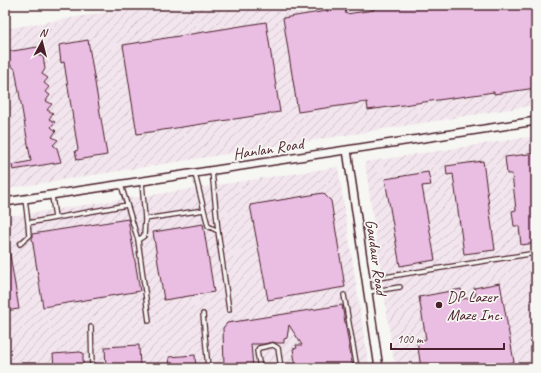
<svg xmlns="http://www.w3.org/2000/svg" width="541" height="373" viewBox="0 0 541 373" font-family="Caveat,sans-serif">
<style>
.industrial{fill:url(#industrial-furrows)}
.building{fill:#eabde2;stroke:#4a1f2b}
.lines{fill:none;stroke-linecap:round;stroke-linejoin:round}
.lane-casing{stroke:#4a1f2b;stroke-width:6}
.street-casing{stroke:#4a1f2b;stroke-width:10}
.lane{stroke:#f6f6f2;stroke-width:3.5}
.street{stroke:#f6f6f2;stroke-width:7}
.poi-dot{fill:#4a1f2b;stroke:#f6f6f2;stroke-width:1.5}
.labels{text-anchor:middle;stroke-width:3.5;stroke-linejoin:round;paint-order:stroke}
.street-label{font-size:16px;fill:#4a1f2b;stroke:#f6f6f2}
.poi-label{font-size:16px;fill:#4a1f2b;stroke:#f6f6f2;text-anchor:start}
</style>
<defs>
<pattern id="industrial-furrows" width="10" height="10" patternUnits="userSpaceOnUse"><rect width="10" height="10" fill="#f2e5ed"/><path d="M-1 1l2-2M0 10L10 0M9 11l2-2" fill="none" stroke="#d1c4cb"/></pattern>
</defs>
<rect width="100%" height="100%" fill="#f6f6f2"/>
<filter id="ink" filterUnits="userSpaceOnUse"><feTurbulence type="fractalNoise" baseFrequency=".025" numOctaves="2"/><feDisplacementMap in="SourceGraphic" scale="8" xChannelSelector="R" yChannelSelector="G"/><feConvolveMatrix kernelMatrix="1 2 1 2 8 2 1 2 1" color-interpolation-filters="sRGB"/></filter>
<g filter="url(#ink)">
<path class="industrial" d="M149,5H536V105L5,189V29Z
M536,136V368H395L365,162Z
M338,167L369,368H5V217Z"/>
<path class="building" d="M373,5H536V88L494,94V92L368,110L367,102L298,112L283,18L345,8L346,14L374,10Z
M266,22L280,112L137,134L123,45Z
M88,40L107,155L77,160L75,151L78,150L64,62L61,63L59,45Z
M38,47L39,56H43L45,69L42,74L48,78L44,83L49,87L45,92L50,95L46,101L52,104L47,110L53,113L49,119L55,122L51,127L56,131L52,137L58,140L53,145L57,148L61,162L13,170L12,165L31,161L15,69L8,63L6,52Z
M536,153V243L521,245L519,226H514L512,211L516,210L512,174H507L505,157Z
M483,161L495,250L464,254L453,174L447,175L446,166Z
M428,172L431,185L422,186L435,260L400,266L385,179Z
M323,193L331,201L345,287L268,300L250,205Z
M128,219L140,291L43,307L32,238V234Z
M203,224L214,292L164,300L153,232Z
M5,243H8L19,309L5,311Z
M500,283L514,362L480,368H421L417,341L426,339L419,297L461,289L463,299L476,296L474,288Z
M342,305L353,368H296L293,349L297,348L296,345H302L289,325L287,338L284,339V343H277L272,342L264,344H251L253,368H224L223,328L227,323Z
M139,345L140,368H106L105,347Z
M80,352L83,353V368H54L53,354Z
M195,355L196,368H170L169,357Z"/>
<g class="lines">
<defs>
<path id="lane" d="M212,171L218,231L229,310
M195,174L208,226L218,231
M142,182L145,219L204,210
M121,185L138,240L149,321
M52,196L55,218
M25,199L28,223L127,205
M138,240L144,236L145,219
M20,244L29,236L28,223
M366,280L536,253
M368,292L400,287
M344,295L357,368
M203,314L208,368
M91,327L92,368
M260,368L257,351L259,348L273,345L278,348L281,368"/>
<path id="street" d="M347,150L379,368
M5,202L536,121"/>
</defs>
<use href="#lane" class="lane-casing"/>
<use href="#street" class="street-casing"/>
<use href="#lane" class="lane"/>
<use href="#street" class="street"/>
</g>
</g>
<circle class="poi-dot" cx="439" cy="305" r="4"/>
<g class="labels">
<g class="street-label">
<text transform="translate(268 148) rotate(-9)" y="6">Hanlan Road</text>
<text transform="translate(377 257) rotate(82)" y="6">Gaudaur Road</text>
</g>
<g class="poi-label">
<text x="447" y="302">DP Lazer<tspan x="447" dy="18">Maze Inc.</tspan></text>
</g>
</g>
<rect width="541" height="373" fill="none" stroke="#f6f6f2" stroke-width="20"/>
<rect x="10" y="10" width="521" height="353" fill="none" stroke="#4a1f2b" stroke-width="1.5" filter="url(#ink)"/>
<g transform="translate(42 42) rotate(7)" stroke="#f6f6f2" stroke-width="3" paint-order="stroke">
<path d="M0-3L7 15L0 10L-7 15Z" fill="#4a1f2b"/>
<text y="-6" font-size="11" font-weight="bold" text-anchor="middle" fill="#4a1f2b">N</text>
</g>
<path d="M391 343v6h113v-6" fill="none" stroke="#4a1f2b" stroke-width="2"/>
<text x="397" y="343" font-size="12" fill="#4a1f2b" stroke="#f6f6f2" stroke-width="3" paint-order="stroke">100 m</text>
</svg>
